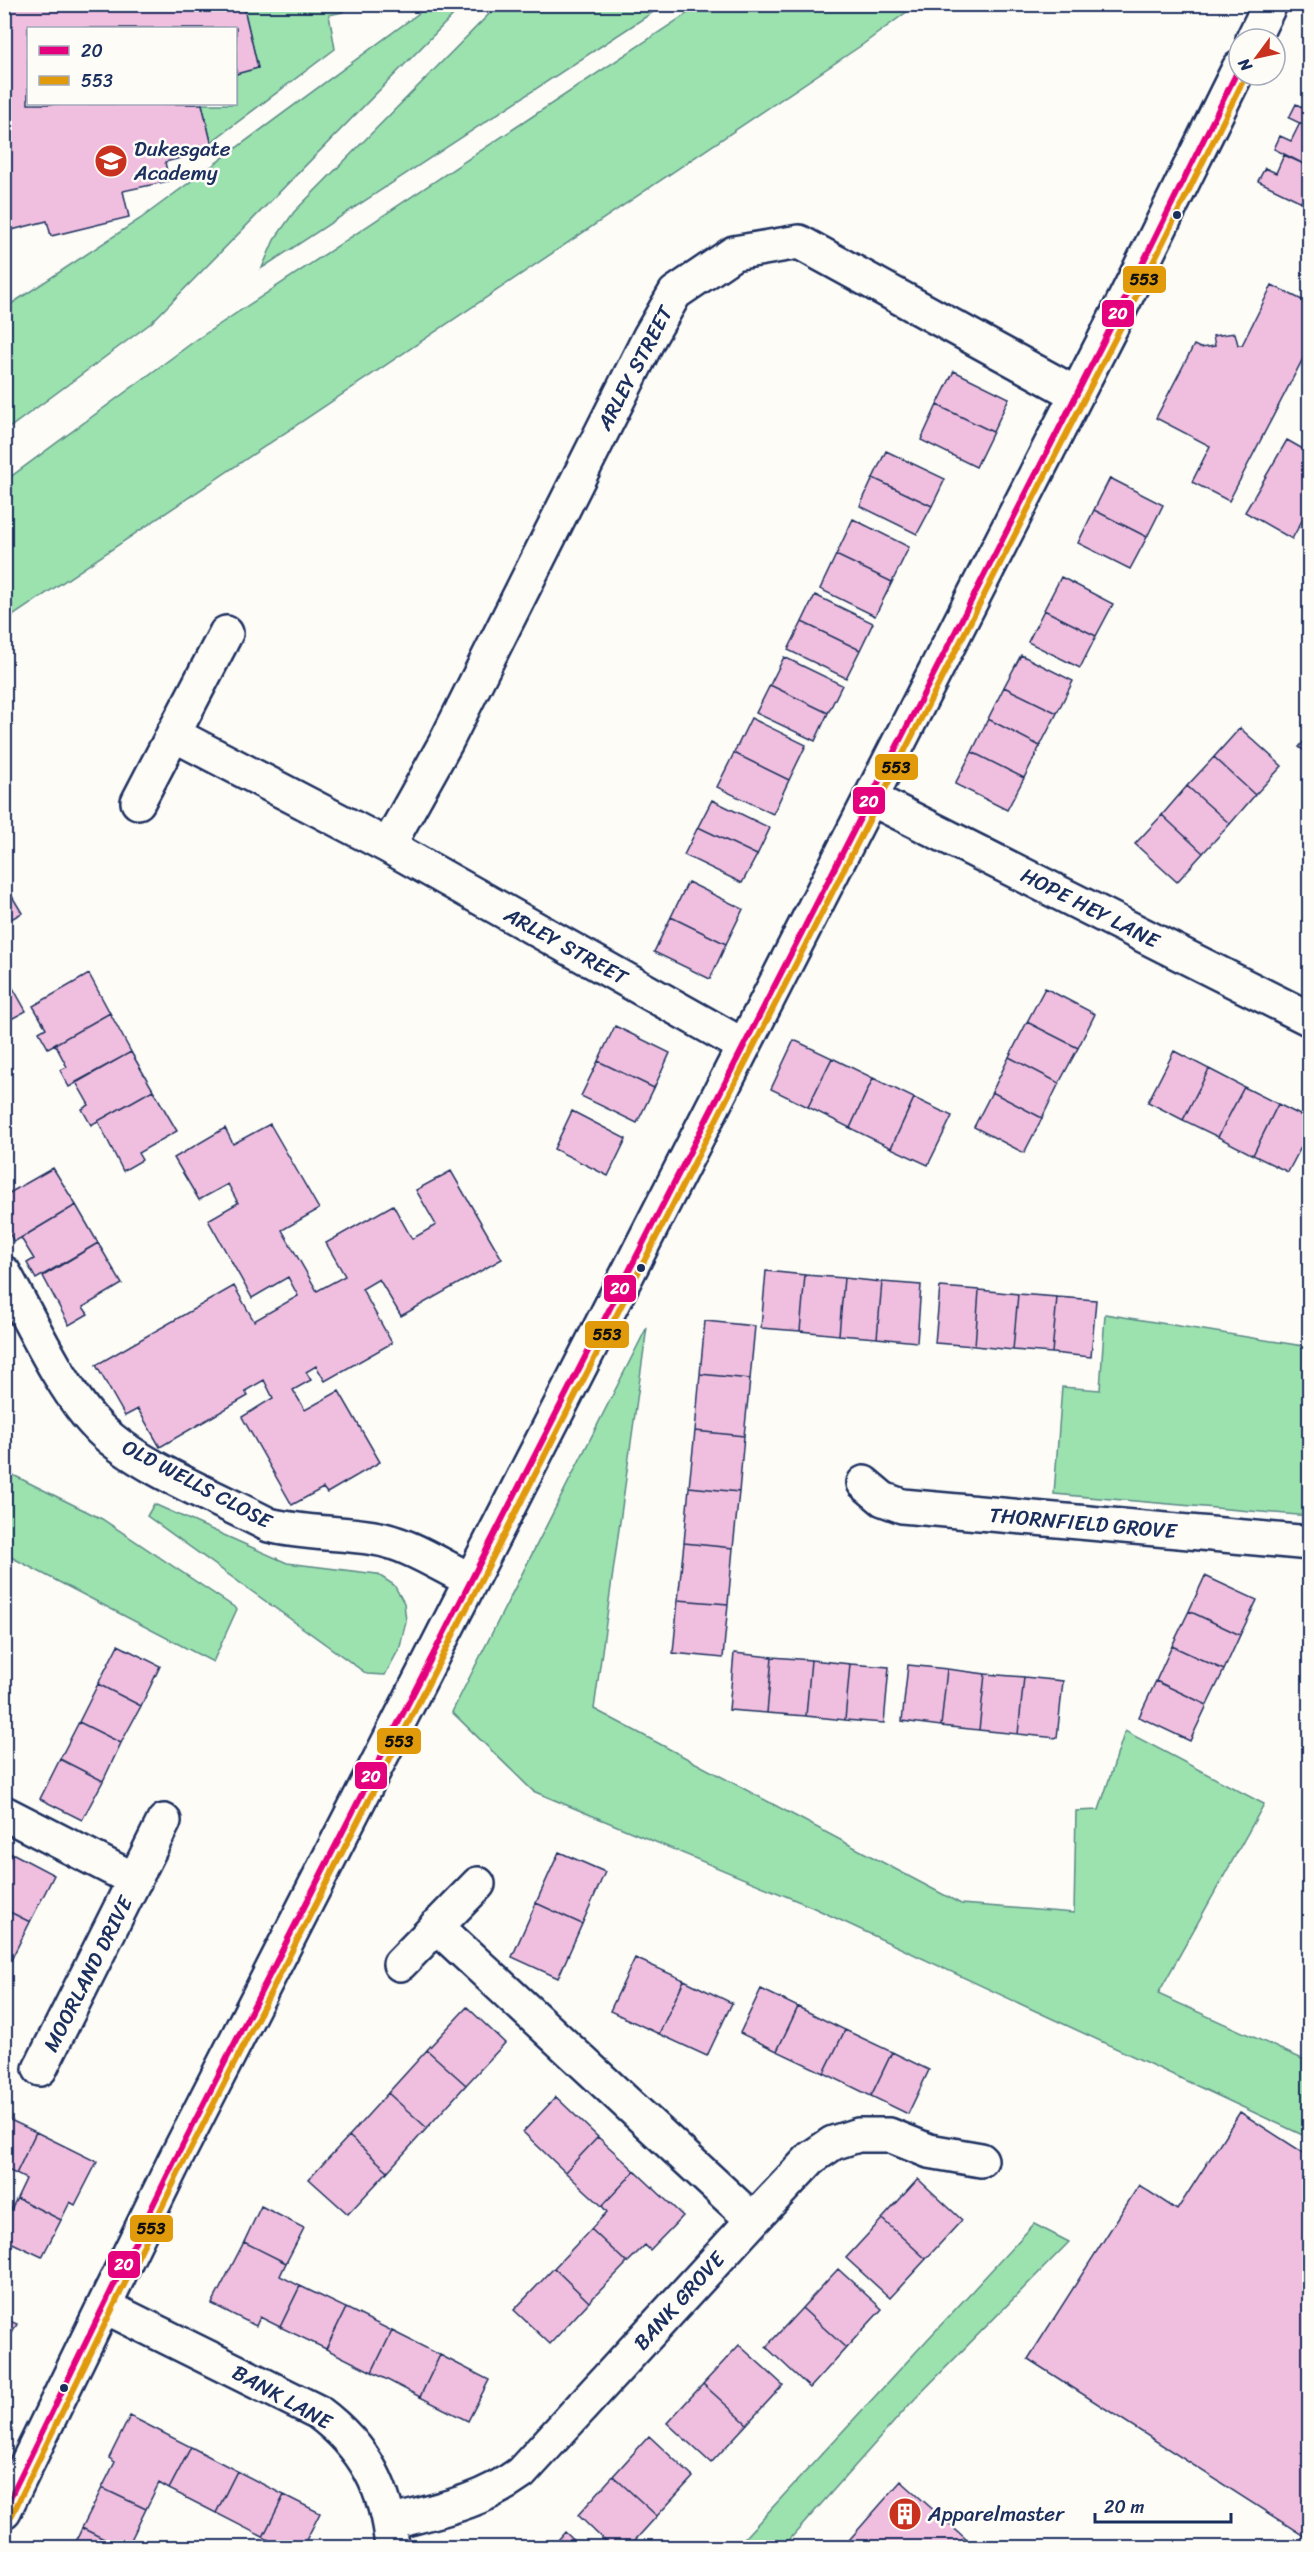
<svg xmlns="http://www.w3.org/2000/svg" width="1314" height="2552" viewBox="0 0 1314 2552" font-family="Sriracha,sans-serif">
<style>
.green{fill:#9be2af;stroke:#5b8886;stroke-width:1.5}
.building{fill:#f0bfdf;stroke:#1b2f5e;stroke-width:1.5}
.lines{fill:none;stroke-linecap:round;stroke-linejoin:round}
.street-casing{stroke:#1b2f5e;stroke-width:38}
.street{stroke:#fdfcf7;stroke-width:33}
.bus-1-casing{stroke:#fdfcf7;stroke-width:10}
.bus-2-casing{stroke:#fdfcf7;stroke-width:10}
.bus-1{stroke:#e5007d;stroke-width:6}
.bus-2{stroke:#e19a09;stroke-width:6}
.bus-dot{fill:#1b2f5e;stroke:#fdfcf7;stroke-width:2}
.labels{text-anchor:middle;stroke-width:5;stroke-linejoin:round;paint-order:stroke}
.poi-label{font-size:21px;fill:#1b2f5e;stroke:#fdfcf7;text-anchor:start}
.street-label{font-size:21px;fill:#1b2f5e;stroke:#fdfcf7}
.line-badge{stroke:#fdfcf7;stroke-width:2}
.badge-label{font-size:16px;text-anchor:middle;font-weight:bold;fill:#fff}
.pale-badge-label{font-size:16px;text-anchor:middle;font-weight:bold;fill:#111}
</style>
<rect width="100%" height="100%" fill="#fdfcf7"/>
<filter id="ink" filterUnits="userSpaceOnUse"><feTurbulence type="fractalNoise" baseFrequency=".0167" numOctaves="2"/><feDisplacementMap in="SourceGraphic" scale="12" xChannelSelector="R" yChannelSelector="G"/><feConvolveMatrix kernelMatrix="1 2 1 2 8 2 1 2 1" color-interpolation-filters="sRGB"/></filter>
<g filter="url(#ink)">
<path class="green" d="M499,4L664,5L262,268L274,240L294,212Z
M243,5H341L343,12L329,15L335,49L211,142L202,104H236V74L258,68Z
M430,5H463L151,323L5,431V308L140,219Z
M700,5H916L862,45L5,621V481L196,340Z
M1105,1314L1309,1347V1516L1054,1494L1062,1387L1100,1390Z
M647,1327L594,1709L961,1904L1074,1913L1076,1811L1099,1810L1125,1731L1264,1804L1158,1994L1309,2062V2138L812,1907L533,1791L452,1712Z
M5,1471L102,1519L237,1609L213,1662L7,1555L5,1558Z
M154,1504L287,1563L377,1574L394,1585L404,1603L406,1621L400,1647L385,1675L367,1674L147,1516Z
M1034,2224L1069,2242L909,2405L783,2547H736Z"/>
<path class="building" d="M4,4H243L258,68L236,74V28H28V104H202L213,150L165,162L169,181L123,191L129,217L51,236L47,221L4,232Z
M1310,103V128L1289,118L1296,104L1306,109Z
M1300,123L1310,128V167L1274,149L1280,136L1291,141Z
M1284,155L1310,167V206L1258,181L1265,168L1276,173Z
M1272,285L1310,304V345L1229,501L1192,482L1210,446L1156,418L1194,345L1200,348L1215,346L1213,336L1235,333L1238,345H1242Z
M954,371L1009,398L993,432L937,405Z
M937,405L993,432L976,467L921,440Z
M1287,440L1310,453V518L1305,515L1292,539L1245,512Z
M886,451L945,479L932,506L873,478Z
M873,478L932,506L917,534L860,506Z
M1110,478L1163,505L1147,537L1094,510Z
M1094,510L1147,537L1130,569L1078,543Z
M853,519L909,547L892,582L836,555Z
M836,555L892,582L875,616L820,589Z
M1061,577L1113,604L1096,636L1044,610Z
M815,595L873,623L860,650L802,622Z
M1044,610L1096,636L1080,668L1028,642Z
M802,622L860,650L846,678L788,650Z
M1021,655L1073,681L1057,713L1004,687Z
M784,657L842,685L828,713L770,685Z
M770,685L828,713L815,741L756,713Z
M1004,687L1057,713L1040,746L988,719Z
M751,718L806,745L789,780L734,753Z
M988,719L1040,746L1024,778L972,752Z
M1240,728L1282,766L1255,795L1214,757Z
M1310,734V755L1299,747Z
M972,752L1024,778L1007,810L955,784Z
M734,753L789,780L773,814L717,787Z
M1214,757L1255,795L1230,824L1187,786Z
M1187,786L1230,824L1203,853L1162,815Z
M712,800L770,828L757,855L698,827Z
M1162,815L1203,853L1177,882L1135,844Z
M698,827L757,855L742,883L684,855Z
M688,882L743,909L726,944L671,917Z
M4,883L22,913L4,923Z
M671,917L726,944L710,979L654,952Z
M4,972L26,1011L4,1023Z
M89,974L110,1013L48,1048L39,1032L46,1028L33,1006Z
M1045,988L1095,1014L1078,1048L1027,1022Z
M110,1013L131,1052L69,1087L60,1070L67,1067L55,1044Z
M1027,1022L1078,1048L1059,1083L1009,1057Z
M615,1026L670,1053L654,1088L598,1061Z
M794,1040L832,1058L808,1107L771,1089Z
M1174,1051L1209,1069L1183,1120L1148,1102Z
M131,1052L153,1090L91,1125L82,1109L89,1105L76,1082Z
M1009,1057L1059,1083L1042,1118L992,1092Z
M832,1058L873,1078L850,1128L808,1107Z
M598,1061L654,1088L637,1123L581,1096Z
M1209,1069L1244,1087L1218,1137L1183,1120Z
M873,1078L914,1098L891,1148L850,1128Z
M1244,1087L1278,1104L1253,1155L1218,1137Z
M153,1090L177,1131L138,1153L142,1160L123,1171L98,1121Z
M992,1092L1042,1118L1024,1153L974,1127Z
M914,1098L952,1116L928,1165L891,1148Z
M1278,1104L1310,1120V1130L1288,1172L1253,1155Z
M572,1111L626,1139L608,1176L554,1149Z
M270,1124L319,1209L282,1230L317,1291L345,1276L326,1243L393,1205L412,1239L436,1225L416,1190L451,1171L502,1259L401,1316L379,1279L362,1289L392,1343L325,1381L316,1366L306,1372L311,1380L293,1390L305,1410L339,1391L380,1462L327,1493L323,1488L292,1505L242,1417L273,1398L264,1380L245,1391L248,1396L160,1447L138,1409L125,1416L96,1365L234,1286L254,1321L298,1296L288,1277L252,1298L208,1220L238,1203L228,1184L199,1200L174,1158L225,1128L233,1144Z
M53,1168L76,1205L14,1242L5,1225L11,1221L4,1210V1196Z
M76,1205L98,1243L36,1279L27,1263L34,1259L21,1238Z
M98,1243L122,1284L83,1307L88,1314L69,1325L43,1276Z
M766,1271L805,1275L800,1331L761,1328Z
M805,1275L844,1278L839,1335L800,1331Z
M844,1278L882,1282L877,1338L839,1335Z
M882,1282L921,1285L917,1342L877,1338Z
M940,1287L979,1290L975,1346L935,1343Z
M979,1290L1018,1294L1013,1350L975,1346Z
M1018,1294L1057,1297L1052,1353L1013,1350Z
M1057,1297L1096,1300L1091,1357L1052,1353Z
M705,1321L755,1326L750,1379L700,1374Z
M700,1374L750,1379L744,1436L695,1431Z
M695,1431L744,1436L739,1492L689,1487Z
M689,1487L739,1492L733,1548L684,1543Z
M684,1543L733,1548L728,1604L678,1600Z
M1205,1576L1257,1600L1240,1635L1189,1611Z
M678,1600L728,1604L723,1658L673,1653Z
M1189,1611L1240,1635L1224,1670L1172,1646Z
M118,1645L160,1666L141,1706L98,1684Z
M1172,1646L1224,1670L1207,1705L1156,1681Z
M734,1653L772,1657L767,1713L729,1710Z
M772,1657L811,1660L806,1716L767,1713Z
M811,1660L850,1664L845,1720L806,1716Z
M850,1664L889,1667L884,1723L845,1720Z
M908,1665L947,1669L941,1726L902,1721Z
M947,1669L985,1674L979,1730L941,1726Z
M985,1674L1024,1677L1018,1734L979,1730Z
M1024,1677L1063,1681L1057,1738L1018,1734Z
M1156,1681L1207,1705L1190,1741L1139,1717Z
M98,1684L141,1706L121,1743L79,1722Z
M79,1722L121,1743L103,1781L60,1759Z
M60,1759L103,1781L82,1820L40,1799Z
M559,1852L605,1872L582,1924L536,1903Z
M12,1853L54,1875L30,1922L4,1909V1868Z
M536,1903L582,1924L558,1978L512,1957Z
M4,1909L30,1922L6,1970L4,1969Z
M635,1958L684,1980L659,2034L610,2011Z
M684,1980L732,2003L707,2056L659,2034Z
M761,1989L798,2007L777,2051L740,2033Z
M467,2007L505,2043L466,2085L427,2050Z
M798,2007L845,2030L824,2073L777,2051Z
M845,2030L892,2052L871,2096L824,2073Z
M427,2050L466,2085L427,2128L388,2093Z
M892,2052L929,2070L908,2114L871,2096Z
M388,2093L427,2128L388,2171L349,2136Z
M556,2097L598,2137L565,2172L523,2132Z
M1240,2112L1310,2157V2540L1028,2359L1139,2185L1177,2210Z
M4,2117L36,2132L16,2174L4,2168Z
M36,2132L97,2162L75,2205L70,2202L61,2220L17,2198L26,2179L16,2174Z
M349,2136L388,2171L348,2214L309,2179Z
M598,2137L635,2171L602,2206L565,2172Z
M635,2171L683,2216L650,2250L645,2245L627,2263L591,2229L607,2212L602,2206Z
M918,2179L962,2220L926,2259L882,2219Z
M17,2198L61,2220L42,2257L4,2239V2223Z
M261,2206L304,2228L286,2263L244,2242Z
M882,2219L926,2259L890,2298L846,2258Z
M591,2229L627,2263L589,2302L554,2268Z
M244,2242L286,2263L280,2276L300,2286L280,2327L260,2317L256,2326L212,2304Z
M554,2268L589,2302L550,2344L514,2310Z
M838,2269L882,2309L846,2348L802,2308Z
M300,2286L346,2308L326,2349L280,2327Z
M346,2308L392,2331L372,2372L326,2349Z
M802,2308L846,2348L810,2388L766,2347Z
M4,2309L9,2312L5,2319L17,2324L4,2348Z
M392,2331L440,2355L420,2397L372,2372Z
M739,2345L783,2385L747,2424L703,2384Z
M440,2355L489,2380L468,2421L420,2397Z
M703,2384L747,2424L711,2463L667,2423Z
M130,2416L191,2447L169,2489L159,2483L146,2509L102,2488L115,2462L109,2458Z
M649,2436L693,2477L657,2516L613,2476Z
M191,2447L237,2471L216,2513L169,2489Z
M237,2471L284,2495L263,2537L216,2513Z
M613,2476L657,2516L628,2548H612L578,2515Z
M901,2481L976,2548H842Z
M102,2488L146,2509L127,2548H122L82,2528Z
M284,2495L320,2513L302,2548H284L263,2537Z
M82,2528L122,2548H73Z
M565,2532L582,2548H551Z"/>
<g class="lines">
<defs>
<path id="street" d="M1253,39L1270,4
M173,734L388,846
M870,798L1310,1019
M138,802L226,633
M744,1046L388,846L446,742L650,336L675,293L734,253L799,242L1076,394
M4,1273C30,1319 64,1395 101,1430C139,1467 220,1499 269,1525C304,1534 339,1532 374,1538C408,1543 441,1566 471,1580
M864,1483L883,1499L902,1506L1310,1543
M4,1813L135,1880
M436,1926L753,2220
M400,1964L478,1884
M40,2069L164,1821
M104,2306L318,2412C365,2447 387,2489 392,2548
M4,2511L174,2162L1113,323L1239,68
M390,2523C438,2510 480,2503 521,2473L753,2220L811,2158L833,2143L858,2135H889L929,2151L981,2160"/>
</defs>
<use href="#street" class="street-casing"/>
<use href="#street" class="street"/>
<defs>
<path id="bus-1" d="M4,2510L174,2162L1113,323L1239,68"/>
<path id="bus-2" d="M12,2515L182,2166L1121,327L1246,75"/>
</defs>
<use href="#bus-1" class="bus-1-casing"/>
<use href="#bus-2" class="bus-2-casing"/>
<use href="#bus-1" class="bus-1"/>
<use href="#bus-2" class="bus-2"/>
</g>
</g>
<defs>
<symbol id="school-disc" viewBox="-11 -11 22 22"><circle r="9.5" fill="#c8321e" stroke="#fdfcf7"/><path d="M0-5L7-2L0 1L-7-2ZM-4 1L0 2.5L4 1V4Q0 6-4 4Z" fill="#fff"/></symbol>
<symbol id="building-disc" viewBox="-11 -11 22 22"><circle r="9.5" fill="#c8321e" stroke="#fdfcf7"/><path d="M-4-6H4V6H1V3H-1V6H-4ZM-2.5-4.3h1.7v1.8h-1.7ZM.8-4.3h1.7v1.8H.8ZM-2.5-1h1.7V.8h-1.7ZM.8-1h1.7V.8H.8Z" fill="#fff"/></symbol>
</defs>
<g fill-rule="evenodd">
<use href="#school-disc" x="92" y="142" width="38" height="38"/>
<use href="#building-disc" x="886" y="2495" width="38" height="38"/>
</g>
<g class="bus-dot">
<circle cx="1177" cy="215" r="5"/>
<circle cx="641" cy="1268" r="5"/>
<circle cx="64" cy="2388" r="5"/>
</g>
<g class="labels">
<g class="poi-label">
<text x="134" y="156">Dukesgate<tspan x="134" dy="24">Academy</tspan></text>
<text x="928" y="2521">Apparelmaster</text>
</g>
<g class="street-label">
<text transform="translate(635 368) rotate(-62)" y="7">ARLEY STREET</text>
<text transform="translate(1090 908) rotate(27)" y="7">HOPE HEY LANE</text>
<text transform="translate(566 946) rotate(29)" y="7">ARLEY STREET</text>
<text transform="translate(197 1484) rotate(28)" y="7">OLD WELLS CLOSE</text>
<text transform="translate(1083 1523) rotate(5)" y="7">THORNFIELD GROVE</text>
<text transform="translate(88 1974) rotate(-63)" y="7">MOORLAND DRIVE</text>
<text transform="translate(679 2301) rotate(-48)" y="7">BANK GROVE</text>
<text transform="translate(282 2397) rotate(29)" y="7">BANK LANE</text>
</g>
</g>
<g class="line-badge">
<rect x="1122" y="265" width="45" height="29" rx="6" fill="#e19a09"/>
<rect x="1101" y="299" width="34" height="29" rx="6" fill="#e5007d"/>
<rect x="874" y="753" width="45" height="28" rx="6" fill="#e19a09"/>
<rect x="852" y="786" width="34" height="29" rx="6" fill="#e5007d"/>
<rect x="603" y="1274" width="34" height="29" rx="6" fill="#e5007d"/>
<rect x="584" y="1320" width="46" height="29" rx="6" fill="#e19a09"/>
<rect x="376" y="1727" width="46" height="28" rx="6" fill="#e19a09"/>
<rect x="354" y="1761" width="34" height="29" rx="6" fill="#e5007d"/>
<rect x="129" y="2214" width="45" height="29" rx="6" fill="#e19a09"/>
<rect x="107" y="2250" width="34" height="29" rx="6" fill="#e5007d"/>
</g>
<g class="badge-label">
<text x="1118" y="319">20</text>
<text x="869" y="807">20</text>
<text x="620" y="1294">20</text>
<text x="371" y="1782">20</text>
<text x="124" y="2270">20</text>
</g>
<g class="pale-badge-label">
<text x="1144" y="285">553</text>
<text x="896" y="773">553</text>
<text x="607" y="1340">553</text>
<text x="399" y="1747">553</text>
<text x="151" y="2234">553</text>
</g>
<rect width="1314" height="2552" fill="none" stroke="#fdfcf7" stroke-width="24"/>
<rect x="12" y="12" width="1290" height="2528" fill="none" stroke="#1b2f5e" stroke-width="2" filter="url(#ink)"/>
<rect x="27" y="27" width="210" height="78" fill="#fdfcf7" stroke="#a3aaba" stroke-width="1.5"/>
<rect x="39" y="46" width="30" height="9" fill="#e5007d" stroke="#a3aaba" stroke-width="1.5"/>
<text x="81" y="57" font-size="18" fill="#1b2f5e">20</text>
<rect x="39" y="76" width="30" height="9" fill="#e19a09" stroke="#a3aaba" stroke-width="1.5"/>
<text x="81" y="87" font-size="18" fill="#1b2f5e">553</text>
<g transform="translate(1257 57) rotate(237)"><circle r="28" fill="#fdfcf7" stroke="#a3aaba" stroke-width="1.5"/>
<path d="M0-4.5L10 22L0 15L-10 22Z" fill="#c8321e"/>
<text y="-9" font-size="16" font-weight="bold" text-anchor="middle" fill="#1b2f5e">N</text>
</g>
<path d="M1095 2513v9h136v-9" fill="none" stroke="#1b2f5e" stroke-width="3"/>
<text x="1104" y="2513" font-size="18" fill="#1b2f5e" stroke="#fdfcf7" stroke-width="4.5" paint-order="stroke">20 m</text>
</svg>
